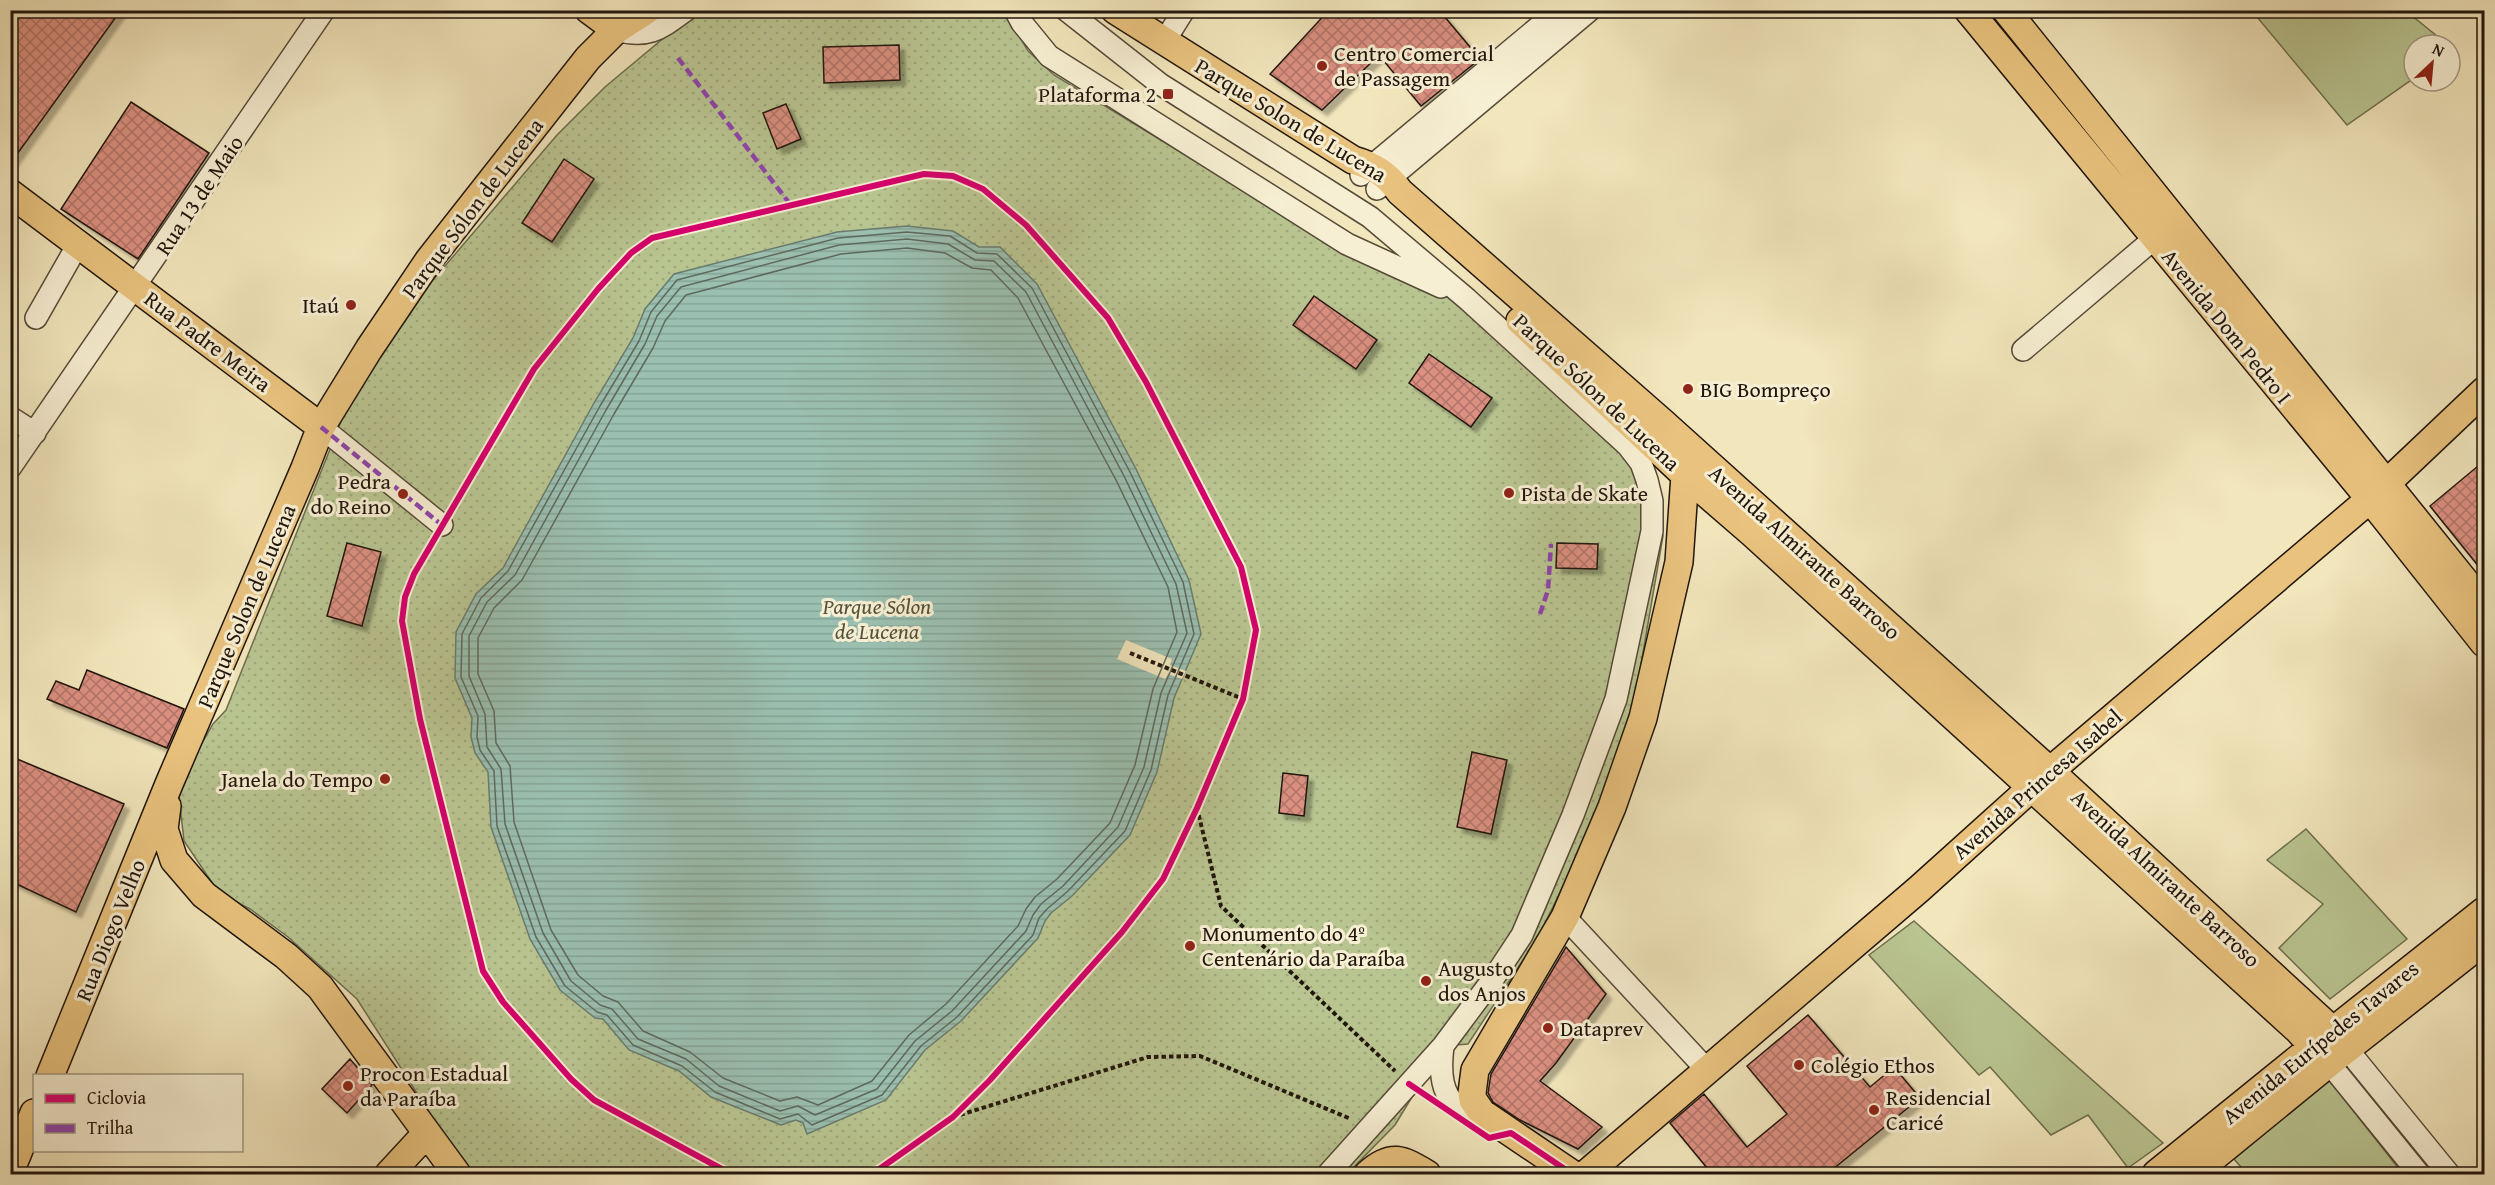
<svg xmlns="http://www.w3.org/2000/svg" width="2495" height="1185" viewBox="0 0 2495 1185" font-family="'Gentium Book Plus',serif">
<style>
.grass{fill:#b9c591;stroke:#6d6d4e;stroke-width:1.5}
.park{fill:url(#park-dots);stroke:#6d6d4e;stroke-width:1.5}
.water{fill:url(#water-rules);stroke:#6a7c6f;stroke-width:1.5}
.pier{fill:#f2e6bc}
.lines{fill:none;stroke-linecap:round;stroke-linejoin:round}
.shore{stroke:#5e6a5e;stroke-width:1.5}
.building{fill:url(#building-cross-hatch);stroke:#21150c;stroke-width:1.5;filter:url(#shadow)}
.minor-casing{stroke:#554938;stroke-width:24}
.major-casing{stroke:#21150c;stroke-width:30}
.path{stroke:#21150c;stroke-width:4;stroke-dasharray:4.5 3;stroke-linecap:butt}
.minor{stroke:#f7efd3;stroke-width:21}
.major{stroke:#e9c37e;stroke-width:27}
.quiet{stroke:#8e44ad;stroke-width:4.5;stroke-dasharray:9 4.5;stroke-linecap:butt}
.cycleway-casing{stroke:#f7efd3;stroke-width:10}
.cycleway{stroke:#d6006c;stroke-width:6}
.poi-dot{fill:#8f2418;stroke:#f7efd3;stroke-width:2}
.labels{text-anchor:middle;stroke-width:6;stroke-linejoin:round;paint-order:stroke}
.poi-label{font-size:22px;fill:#21150c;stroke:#f7efd3;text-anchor:start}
.street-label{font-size:22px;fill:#21150c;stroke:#f7efd3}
.park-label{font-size:22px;font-style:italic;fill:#56533b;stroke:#f7efd3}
</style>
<defs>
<pattern id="park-dots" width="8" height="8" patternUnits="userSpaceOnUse" patternTransform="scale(1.5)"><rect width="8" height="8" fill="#b9c591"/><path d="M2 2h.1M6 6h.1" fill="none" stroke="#9fa87c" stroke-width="1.8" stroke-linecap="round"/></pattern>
<pattern id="water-rules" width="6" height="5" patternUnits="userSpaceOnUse" patternTransform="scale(1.5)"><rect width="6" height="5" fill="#9bc0b1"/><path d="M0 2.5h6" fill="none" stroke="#85a497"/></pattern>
<pattern id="building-cross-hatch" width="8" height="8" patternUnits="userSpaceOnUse" patternTransform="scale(1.5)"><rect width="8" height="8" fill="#db9081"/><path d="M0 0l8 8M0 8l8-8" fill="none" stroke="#b17468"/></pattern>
<filter id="shadow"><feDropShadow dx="5.5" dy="5.5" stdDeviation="1.5" flood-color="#0004"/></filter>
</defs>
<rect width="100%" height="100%" fill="#f2e6bc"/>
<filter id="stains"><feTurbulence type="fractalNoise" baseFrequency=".00333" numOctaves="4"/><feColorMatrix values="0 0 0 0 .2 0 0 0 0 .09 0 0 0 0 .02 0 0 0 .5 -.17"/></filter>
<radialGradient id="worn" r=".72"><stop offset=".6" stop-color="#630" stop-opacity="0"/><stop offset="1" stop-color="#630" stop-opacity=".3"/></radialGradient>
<path class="grass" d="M2252,11H2406L2448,45H2414V78L2347,125Z
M2306,829L2407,939L2330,999L2279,948L2323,904L2267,860Z
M1914,921L2163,1143L2128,1168L2088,1115L2051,1135L1990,1067L1979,1075L1869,955Z
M2329,1080L2403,1174H2247L2234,1159Z"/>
<path class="park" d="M696,11H1005L1028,51L1054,75L1298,224L1434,281L1648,475L1663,536L1633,711L1592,828L1537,939L1468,1044L1443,1046L1395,1125L1347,1174H476L460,1161L357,999L288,937L250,909L219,893L184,841L179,797L194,757L213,724L226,710L348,404L427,287L557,135L605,87Z"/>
<path class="water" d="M907,226L953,231L979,247H1000L1037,284L1136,469L1189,580L1201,634L1174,698L1157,772L1130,835L1072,896L1051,913L1045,921L1038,938L961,1021L925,1050L886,1100L807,1134L803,1123L796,1120L781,1125L711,1097L679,1071L629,1050L603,1019L595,1018L560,990L530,939L491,827L488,772L475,753L471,737L472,718L455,678L456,632L476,594L503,568L594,403L633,338L645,309L674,274L837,232Z"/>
<path class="pier" d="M1126,640L1172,659L1170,665L1186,671L1182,679L1168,674L1165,679L1117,659Z"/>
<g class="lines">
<path class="shore" d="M907,232L950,236L977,253L997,254L1032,288L1130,472L1183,582L1194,634L1168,695L1151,770L1125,831L1068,891L1047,909L1039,918L1033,935L957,1017L921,1046L882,1095L812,1125L798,1114L780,1119L715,1092L682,1066L633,1045L607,1015L597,1012L565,986L536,937L497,826L494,771L480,750L477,737L478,716L461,677L462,634L481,598L508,571L600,406L639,341L651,312L677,280L838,238Z
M907,239L948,244L975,260L994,261L1026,292L1124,476L1176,584L1187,633L1161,693L1144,767L1118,827L1063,886L1041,904L1033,915L1026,931L952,1011L915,1041L877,1089L815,1115L798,1106L780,1111L719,1086L686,1059L638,1039L612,1009L600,1005L571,981L543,933L505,824L501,769L487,747L485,714L469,676V636L487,602L515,575L606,410L645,344L657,316L681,287L839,245Z
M907,248L945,253L972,268L991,270L1018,298L1116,480L1168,587L1177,632L1153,689L1135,765L1110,823L1057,879L1035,897L1026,909L1018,926L946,1004L909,1035L872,1081L818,1105L797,1097L780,1101L723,1078L690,1052L643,1031L618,1002L603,996L578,975L551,930L514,822L510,766L496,743L494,711L478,674V638L494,608L522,580L614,414L653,348L665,321L686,295L841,254Z"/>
</g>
<path class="building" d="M10,10H121L10,164Z
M1329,10H1439L1480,59L1421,106L1379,55L1322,110L1270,74Z
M899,45L900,80L824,83L823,47Z
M131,102L209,153L138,259L61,209Z
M786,104L801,139L777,149L763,113Z
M564,159L594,179L552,242L522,223Z
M1314,296L1377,340L1356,369L1293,325Z
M1429,354L1492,398L1471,427L1409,383Z
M2484,461V573L2430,506Z
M347,543L381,552L362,626L327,616Z
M1557,543L1598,544L1597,569L1556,568Z
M87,670L184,709L167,748L47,699L56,681L79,690Z
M1472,752L1507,760L1491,834L1457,827Z
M10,756L124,804L76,912L10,881Z
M1283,773L1308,776L1304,816L1279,813Z
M1566,947L1606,994L1556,1063L1540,1081L1602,1127L1578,1149L1520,1120L1493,1102L1488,1093L1491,1074Z
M1808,1015L1870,1087L1894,1067L1920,1098L1827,1174H1712L1670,1123L1704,1094L1747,1147L1787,1114L1747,1066Z
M350,1059L372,1085L347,1113L322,1089Z"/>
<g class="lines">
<defs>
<path id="minor" d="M1015,10L1022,23L1049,56L1347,244L1441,287
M1066,10L1160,84L1370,217L1467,299L1628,446L1641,463L1647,480L1652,501V531L1616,699L1573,815L1522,935L1493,979L1443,1046L1328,1174
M616,30C649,39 660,29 686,10
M1164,42L1184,10
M1361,175L1559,10
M1377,189L1590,10
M36,318L77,246
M2023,350L2155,238
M10,417L35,433
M321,427L442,525
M10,468L324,10
M1565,917L1708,1071
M1443,1046C1437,1094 1448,1106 1491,1125
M2347,1049L2449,1174
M2329,1063L2419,1174"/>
<path id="major" d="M589,10L616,30
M1115,10L1353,160C1374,166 1387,174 1400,192L1662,422L2050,771L2333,1031L2347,1049
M1968,10L2370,499L2484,643
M2006,10L2484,605
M10,193L321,427
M1520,321L1685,475L1679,562L1643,718L1612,807L1565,917L1475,1070L1472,1093L1473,1100L1482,1113L1572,1174
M1685,475L1752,533L2298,1030L2329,1063
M167,806L164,829L174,860L204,895L286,956L320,987L457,1174
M50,1076L169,784L305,468L321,427L369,349L429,260L588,58L616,30L647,10
M10,1172L34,1113
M389,1174L426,1134
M1368,1174C1391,1153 1402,1159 1427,1174
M1586,1174L1919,889L2050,771L2370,499L2484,391
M2156,1174L2314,1046L2484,911
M2193,1174L2329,1063L2484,941"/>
</defs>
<use href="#minor" class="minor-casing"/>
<use href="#major" class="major-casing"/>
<path class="path" d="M1130,653L1243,699
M1197,808L1221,906L1395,1071
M953,1117L1148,1057L1200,1056L1351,1119"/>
<use href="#minor" class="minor"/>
<use href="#major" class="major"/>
<path class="quiet" d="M678,58L790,204
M321,427L442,525
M1540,614L1548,590L1551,544"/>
<defs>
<path id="cycleway" d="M1409,1084L1489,1138L1511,1133L1572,1174
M731,1174L594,1100L571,1079L503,1002L483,971L420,719L402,621L405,597L414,574L534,369L598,289L631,253L652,238L924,174L953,176L983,189L1026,225L1108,318L1146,382L1241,567L1256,630L1243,699L1197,808L1163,879L1122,932L990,1080L953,1117L878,1170L866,1174"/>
</defs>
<use href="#cycleway" class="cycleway-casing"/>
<use href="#cycleway" class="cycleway"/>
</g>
<g class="poi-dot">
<circle cx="1322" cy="66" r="6"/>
<rect x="1162" y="88" width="12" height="12" rx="3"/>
<circle cx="351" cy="305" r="6"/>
<circle cx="1688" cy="389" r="6"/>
<circle cx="1509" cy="493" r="6"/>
<circle cx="403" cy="494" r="6"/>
<circle cx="385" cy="779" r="6"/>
<circle cx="1190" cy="946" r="6"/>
<circle cx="1426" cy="981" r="6"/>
<circle cx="1548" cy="1028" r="6"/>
<circle cx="1799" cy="1065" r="6"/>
<circle cx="348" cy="1086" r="6"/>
<circle cx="1874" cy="1110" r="6"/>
</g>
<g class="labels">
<g class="poi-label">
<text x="1334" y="61">Centro Comercial<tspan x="1334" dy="25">de Passagem</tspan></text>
<text x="1156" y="102" text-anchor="end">Plataforma 2</text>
<text x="339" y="313" text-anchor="end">Itaú</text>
<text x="1700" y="397">BIG Bompreço</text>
<text x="391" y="489" text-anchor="end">Pedra<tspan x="391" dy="25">do Reino</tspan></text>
<text x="1521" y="501">Pista de Skate</text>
<text x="373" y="787" text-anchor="end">Janela do Tempo</text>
<text x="1202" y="941">Monumento do 4º<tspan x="1202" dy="25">Centenário da Paraíba</tspan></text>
<text x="1438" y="976">Augusto<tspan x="1438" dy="25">dos Anjos</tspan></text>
<text x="1560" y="1036">Dataprev</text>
<text x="1811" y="1073">Colégio Ethos</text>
<text x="360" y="1081">Procon Estadual<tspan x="360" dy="25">da Paraíba</tspan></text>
<text x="1886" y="1105">Residencial<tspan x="1886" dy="25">Caricé</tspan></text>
</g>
<g class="street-label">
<text transform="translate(1291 120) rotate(31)" y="8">Parque Solon de Lucena</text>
<text transform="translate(199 195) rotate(-56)" y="8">Rua 13 de Maio</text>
<text transform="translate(472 208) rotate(-53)" y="8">Parque Sólon de Lucena</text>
<text transform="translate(2227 326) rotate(51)" y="8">Avenida Dom Pedro I</text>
<text transform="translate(208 341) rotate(37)" y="8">Rua Padre Meira</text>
<text transform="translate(1597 392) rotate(43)" y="8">Parque Sólon de Lucena</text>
<text transform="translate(1805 552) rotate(42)" y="8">Avenida Almirante Barroso</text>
<text transform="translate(246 606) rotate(-67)" y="8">Parque Solon de Lucena</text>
<text transform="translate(2037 784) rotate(-41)" y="8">Avenida Princesa Isabel</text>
<text transform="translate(2166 878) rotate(43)" y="8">Avenida Almirante Barroso</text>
<text transform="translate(110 930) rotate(-68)" y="8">Rua Diogo Velho</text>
<text transform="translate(2320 1042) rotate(-39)" y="8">Avenida Eurípedes Tavares</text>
</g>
<g class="park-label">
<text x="877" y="614">Parque Sólon<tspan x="877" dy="25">de Lucena</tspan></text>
</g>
</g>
<rect width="2495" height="1185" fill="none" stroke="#f2e6bc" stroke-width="36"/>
<rect x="12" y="12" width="2471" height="1161" fill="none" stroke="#21150c" stroke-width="3"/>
<rect x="18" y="18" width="2459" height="1149" fill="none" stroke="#21150c" stroke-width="1.5"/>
<rect x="33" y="1074" width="210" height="78" fill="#f7efd3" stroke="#a19883" stroke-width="1.5"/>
<rect x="45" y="1094" width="30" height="9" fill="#d6006c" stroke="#a19883" stroke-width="1.5"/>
<text x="87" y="1104" font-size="18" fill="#21150c">Ciclovia</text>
<rect x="45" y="1124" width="30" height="9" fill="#8e44ad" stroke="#a19883" stroke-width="1.5"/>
<text x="87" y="1134" font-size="18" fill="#21150c">Trilha</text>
<g transform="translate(2432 63) rotate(26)"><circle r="28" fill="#f7efd3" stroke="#a19883" stroke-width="1.5"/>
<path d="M0-4.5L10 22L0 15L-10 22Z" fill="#8f2418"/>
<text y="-9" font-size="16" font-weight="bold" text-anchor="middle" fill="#21150c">N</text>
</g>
<rect width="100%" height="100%" filter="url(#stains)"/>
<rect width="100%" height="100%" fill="url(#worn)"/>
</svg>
